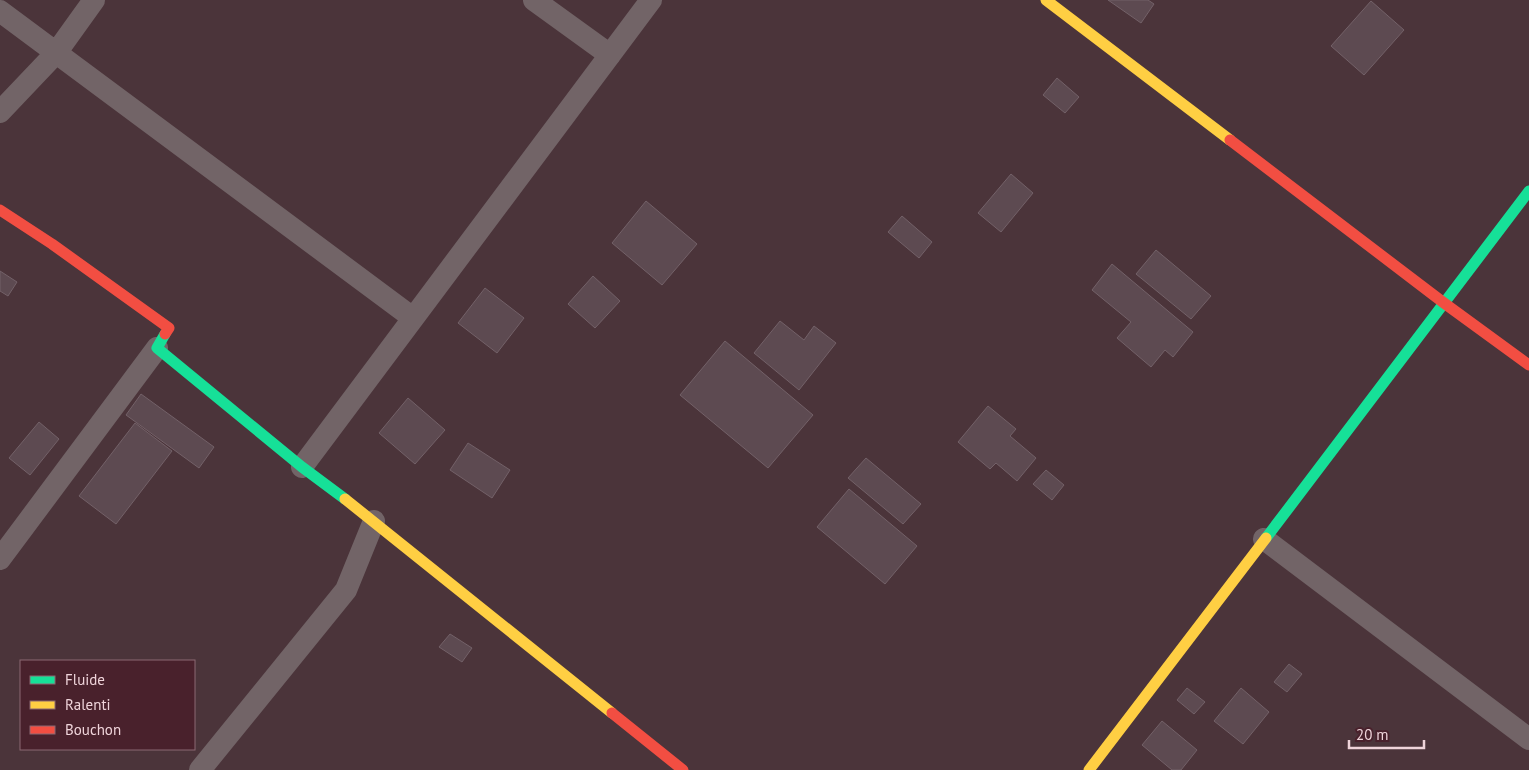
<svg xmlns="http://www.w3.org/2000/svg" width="1529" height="770" viewBox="0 0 1529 770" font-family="'PT Sans',sans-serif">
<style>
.building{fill:#5d4a51;stroke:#736168}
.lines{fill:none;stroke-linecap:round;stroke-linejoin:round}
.street{stroke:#726467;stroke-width:22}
.fast{stroke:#16e098;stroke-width:11}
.slow{stroke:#ffcf43;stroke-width:11}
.jam{stroke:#f24e42;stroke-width:11}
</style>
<rect width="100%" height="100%" fill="#4b343a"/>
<path class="building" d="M1108,0H1148L1154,4L1141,23Z
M1371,1L1404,30L1364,75L1331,46Z
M1057,78L1079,97L1065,113L1043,95Z
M1011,174L1033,193L1001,232L978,213Z
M646,201L697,244L662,285L612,243Z
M902,216L932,242L919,258L888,232Z
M1156,250L1211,296L1191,319L1136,274Z
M1112,264L1193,332L1173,357L1165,350L1151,367L1117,338L1131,322L1092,290Z
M0,271L17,282L8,296L0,291Z
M593,276L620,301L595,328L568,304Z
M485,288L524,318L497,353L458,323Z
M780,321L804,340L814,326L836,343L799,390L754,353Z
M725,341L813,415L768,468L680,395Z
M141,394L214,447L199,468L126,415Z
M408,398L445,430L415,464L379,433Z
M988,406L1016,429L1010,436L1036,458L1017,481L996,463L990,469L958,442Z
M39,422L59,439L30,475L9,458Z
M135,423L172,451L116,524L79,496Z
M468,443L510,470L492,498L450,470Z
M866,458L921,504L903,524L848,478Z
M1046,470L1064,485L1052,500L1033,484Z
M849,489L917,546L885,584L817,527Z
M450,634L472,648L462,662L439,647Z
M1289,664L1302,674L1287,692L1274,682Z
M1187,688L1205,702L1194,714L1177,700Z
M1241,688L1269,712L1243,744L1214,721Z
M1162,721L1197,750L1181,770H1172L1142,745Z"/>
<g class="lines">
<path class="street" d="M534,0L610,55
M0,11L413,318
M0,112L56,53L94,0
M302,467L651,0
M1264,539L1529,739
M0,559L157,348
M200,770L346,590L374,521"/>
<path class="fast" d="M165,334L157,348L302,467L345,499
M1266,538L1529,191"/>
<path class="slow" d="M1046,0L1230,140
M345,499L612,713
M1089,770L1266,538"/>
<path class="jam" d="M1230,140L1444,303L1529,365
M0,210L52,244L169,328L165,334
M612,713L683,770"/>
</g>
<rect x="20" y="660" width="175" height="90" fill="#49212c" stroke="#8b6972"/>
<rect x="30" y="676" width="25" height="8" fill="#16e098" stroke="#8b6972"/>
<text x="65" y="685" font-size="15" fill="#efd4da">Fluide</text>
<rect x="30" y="701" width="25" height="8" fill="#ffcf43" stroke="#8b6972"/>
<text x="65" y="710" font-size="15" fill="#efd4da">Ralenti</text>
<rect x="30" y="726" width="25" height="8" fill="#f24e42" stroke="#8b6972"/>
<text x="65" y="735" font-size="15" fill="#efd4da">Bouchon</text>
<path d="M1349 740v8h75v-8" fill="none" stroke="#efd4da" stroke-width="2.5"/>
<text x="1356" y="740" font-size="15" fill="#efd4da" stroke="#49212c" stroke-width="4" paint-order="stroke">20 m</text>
</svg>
